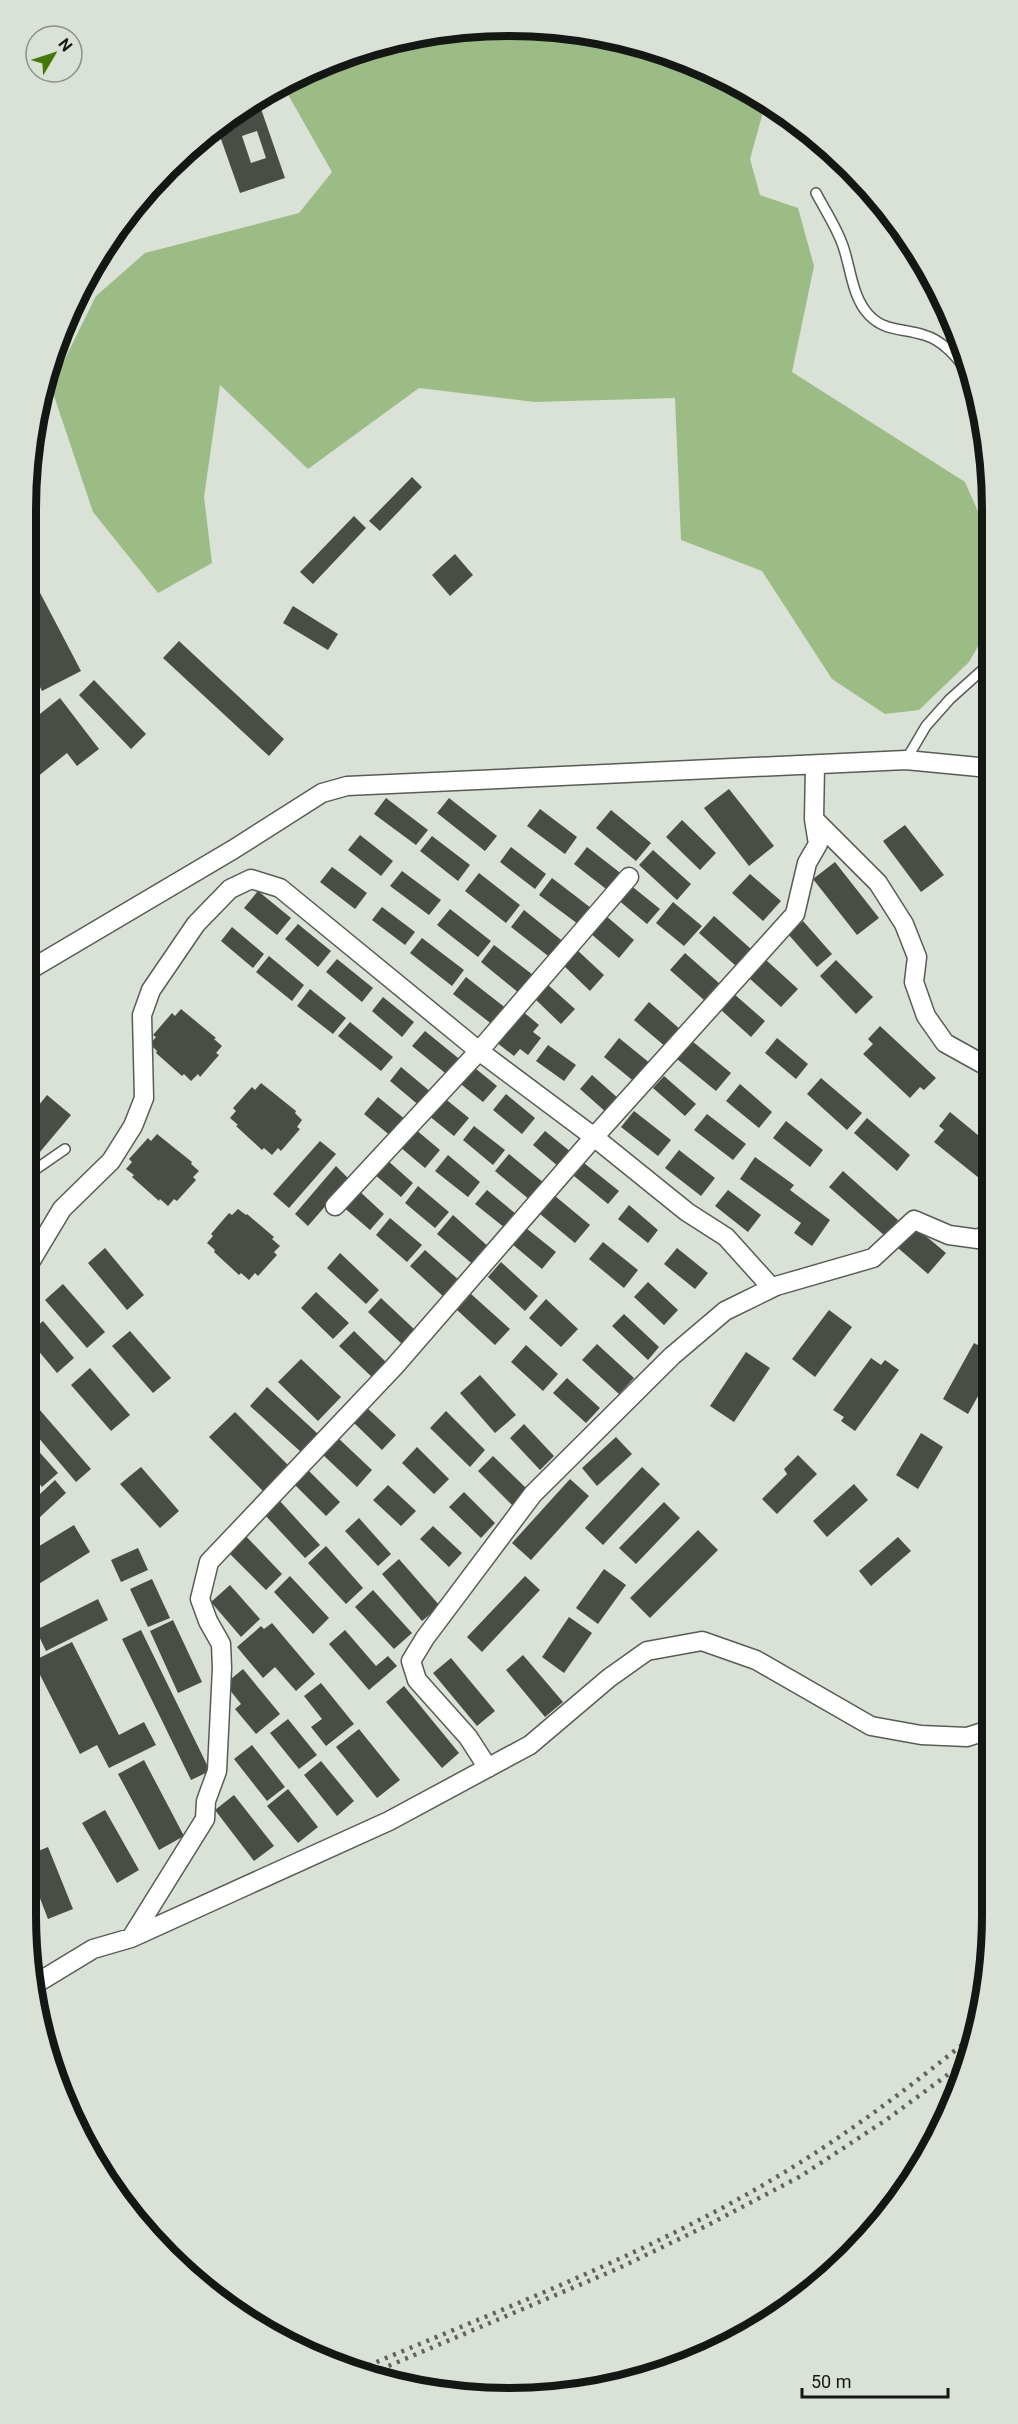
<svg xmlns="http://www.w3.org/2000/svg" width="1018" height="2424" viewBox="0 0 1018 2424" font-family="Roboto,sans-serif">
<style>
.forest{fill:#9bbd85}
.building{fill:#484e45;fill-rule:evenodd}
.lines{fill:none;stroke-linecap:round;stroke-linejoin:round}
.lane-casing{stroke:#575d54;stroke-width:12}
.street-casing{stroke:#575d54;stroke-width:21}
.lane{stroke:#fff;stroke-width:9}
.street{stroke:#fff;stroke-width:18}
.rail{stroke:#5f635d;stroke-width:4.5;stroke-dasharray:3 6;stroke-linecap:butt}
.rim{fill:none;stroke:#151714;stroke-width:8}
</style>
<rect width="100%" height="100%" fill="#dae1d6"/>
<path class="forest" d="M478,27L572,30L665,51L765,105L750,159L760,195L798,208L814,266L792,372L965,482L989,536V627L969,662L919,710L885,714L832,679L762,571L681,540L675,398L534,402L419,388L308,469L220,385L204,497L212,563L158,593L93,512L51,387L96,296L145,253L299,213L332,172L282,84L295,75L384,42Z"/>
<path class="building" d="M259,103L285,178L240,193L216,125L240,110ZM257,131L266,158L251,163L242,136Z
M412,477L422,487L380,531L369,521Z
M354,516L366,528L313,584L300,572Z
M455,554L473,575L450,596L432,575Z
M26,566L81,671L42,691L26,659Z
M293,606L338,634L328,650L283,623Z
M179,641L284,739L269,756L163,658Z
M94,680L146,734L131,749L79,695Z
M60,698L99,749L77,766L67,753L26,786V725Z
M729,789L774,846L749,866L704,808Z
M386,798L428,830L416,845L374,814Z
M449,798L497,836L485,851L437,813Z
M540,809L577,837L565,854L527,826Z
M611,810L651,843L636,861L596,828Z
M682,820L716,853L700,870L666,837Z
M905,825L944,875L921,892L883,841Z
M360,835L393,861L381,876L348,850Z
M432,836L470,865L458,881L420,851Z
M511,847L546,874L535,889L500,862Z
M587,847L623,875L610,892L574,864Z
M653,850L691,884L677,900L639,865Z
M835,862L879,918L857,935L813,879Z
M332,867L367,893L355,909L320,882Z
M402,871L441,900L429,915L390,886Z
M479,873L520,905L506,923L465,891Z
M750,874L781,901L763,921L732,893Z
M552,878L591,908L578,924L539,895Z
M985,878L990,879V902L983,901Z
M629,884L660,909L647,924L617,899Z
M258,891L291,918L277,935L244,908Z
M673,902L702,926L684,946L656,923Z
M382,907L415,932L405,945L372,920Z
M450,909L491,941L478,957L437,925Z
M524,910L565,943L552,959L511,927Z
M605,915L634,940L619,958L590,933Z
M714,916L751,949L736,966L699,933Z
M803,921L832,954L817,967L788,934Z
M298,924L331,951L318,967L285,939Z
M232,927L264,954L253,968L221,941Z
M422,938L464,970L452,986L410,953Z
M494,945L533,975L519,993L481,962Z
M576,949L604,975L590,991L562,964Z
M685,953L719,983L704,1000L670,970Z
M269,956L304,985L292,1001L256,972Z
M337,959L373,988L362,1002L326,972Z
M766,960L798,989L781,1007L749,978Z
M836,960L873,997L856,1014L820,976Z
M466,977L507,1009L493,1025L453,994Z
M547,984L575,1009L561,1024L534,998Z
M310,989L346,1018L333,1034L297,1006Z
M734,994L765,1021L751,1037L721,1010Z
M383,997L414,1022L402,1037L372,1011Z
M649,1002L681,1030L666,1047L634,1020Z
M181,1009L216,1038L214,1039L222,1046L216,1053L219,1055L200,1077L198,1074L191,1081L184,1074L182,1076L156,1053L157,1051L150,1044L156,1037L153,1035L172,1013L175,1016Z
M521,1010L539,1025L533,1032L541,1038L528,1055L520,1049L514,1056L496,1042Z
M350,1022L393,1057L381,1071L338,1036Z
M880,1026L936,1078L924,1090L920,1087L910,1098L863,1054L873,1044L868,1039Z
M425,1031L463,1062L450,1077L412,1046Z
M619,1038L651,1064L636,1083L604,1057Z
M777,1038L808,1064L796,1079L765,1053Z
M692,1041L731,1073L716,1091L677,1059Z
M548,1045L576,1065L564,1081L536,1061Z
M470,1064L497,1086L483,1102L457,1081Z
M401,1067L432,1093L421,1107L390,1081Z
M592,1075L619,1099L607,1113L580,1089Z
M664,1076L696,1104L685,1116L653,1088Z
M821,1078L862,1113L847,1130L807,1094Z
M261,1083L296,1111L295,1113L302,1120L297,1127L300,1129L281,1151L278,1148L272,1155L264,1148L262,1150L236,1126L238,1125L230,1118L236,1111L233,1108L252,1087L255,1090Z
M740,1084L772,1112L759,1128L726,1101Z
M506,1094L535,1118L522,1134L493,1110Z
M47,1095L71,1115L29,1165L26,1163V1121Z
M378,1097L406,1120L392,1137L364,1114Z
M443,1097L469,1118L454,1136L428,1115Z
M634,1111L671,1140L658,1156L621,1127Z
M950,1112L990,1145V1174L984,1182L934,1142L944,1130L939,1126Z
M707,1114L746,1144L733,1160L694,1130Z
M867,1118L910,1155L897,1171L854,1133Z
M786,1121L823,1150L810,1167L773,1138Z
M474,1126L505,1150L493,1165L463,1140Z
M415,1129L440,1150L425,1168L400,1147Z
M545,1131L571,1152L559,1167L533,1145Z
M157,1134L192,1162L191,1164L199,1171L193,1177L196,1180L177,1201L174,1199L168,1206L160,1199L159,1201L132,1177L134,1175L126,1169L132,1162L129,1159L148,1138L151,1141Z
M320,1141L336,1154L289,1208L273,1194Z
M679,1150L715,1178L701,1196L665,1168Z
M509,1154L544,1183L530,1200L495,1171Z
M448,1155L480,1182L468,1197L435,1171Z
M755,1157L794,1185L790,1190L830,1220L812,1246L794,1233L801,1223L740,1179Z
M387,1160L413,1183L401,1197L374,1174Z
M584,1163L619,1191L608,1204L574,1176Z
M336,1166L349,1179L308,1226L295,1214Z
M843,1171L898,1220L885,1236L829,1187Z
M418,1186L449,1212L435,1228L405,1203Z
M356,1188L384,1214L370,1230L341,1205Z
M487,1190L516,1214L505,1228L475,1204Z
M728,1190L761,1215L748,1232L715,1206Z
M555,1196L590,1225L575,1243L540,1214Z
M629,1205L658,1230L648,1243L618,1219Z
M238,1209L246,1215L247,1214L274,1237L272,1239L280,1246L274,1252L277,1255L258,1276L255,1273L249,1280L241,1273L239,1275L214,1252L215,1250L207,1243L213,1236L211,1234L229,1213L232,1215Z
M453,1215L491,1249L476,1267L437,1234Z
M390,1218L422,1245L407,1262L376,1235Z
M915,1227L946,1253L928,1274L898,1248Z
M526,1228L556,1252L542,1269L512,1244Z
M603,1242L638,1270L624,1288L589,1259Z
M105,1248L144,1295L127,1310L88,1263Z
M677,1248L708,1273L695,1289L664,1264Z
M425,1250L460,1281L445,1298L410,1266Z
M340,1253L379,1290L366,1304L327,1268Z
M501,1262L538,1296L525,1311L488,1277Z
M648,1282L678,1310L664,1325L634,1297Z
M63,1284L105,1332L87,1348L45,1300Z
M316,1292L349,1323L333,1339L301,1308Z
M471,1294L510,1329L495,1345L457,1310Z
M381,1298L415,1330L402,1344L368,1312Z
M546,1299L578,1329L561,1347L529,1318Z
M829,1310L852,1327L815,1377L792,1359Z
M624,1314L659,1347L648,1360L612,1326Z
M43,1321L74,1358L57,1373L26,1336Z
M130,1331L171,1378L153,1393L112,1346Z
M354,1331L387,1363L373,1378L339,1346Z
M974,1343L991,1352V1373L968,1414L943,1399Z
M597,1344L634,1378L619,1394L582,1360Z
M526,1345L558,1374L543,1391L511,1362Z
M746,1352L770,1368L734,1422L710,1406Z
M871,1358L881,1365L885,1360L899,1370L855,1431L841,1421L844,1417L833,1410Z
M301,1359L341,1397L318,1421L278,1382Z
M90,1368L130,1415L111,1431L71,1385Z
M480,1375L516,1415L495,1433L460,1393Z
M567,1378L600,1408L586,1423L553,1393Z
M267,1387L318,1434L301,1452L250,1406Z
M26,1394L91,1469L76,1482L26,1423Z
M364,1405L396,1435L382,1450L351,1420Z
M446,1411L485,1450L470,1467L430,1428Z
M235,1412L292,1469L266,1494L209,1437Z
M524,1424L554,1456L540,1470L510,1438Z
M921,1433L943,1447L918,1489L896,1475Z
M26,1437L58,1473L42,1487L26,1468Z
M337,1437L372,1470L357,1487L321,1453Z
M616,1437L632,1454L597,1486L582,1468Z
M417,1447L449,1479L434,1494L402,1463Z
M798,1455L817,1474L777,1514L762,1499L787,1474L784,1469Z
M493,1456L527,1489L512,1505L478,1471Z
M141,1467L179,1511L160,1528L120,1484Z
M642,1467L660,1484L603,1545L585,1528Z
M309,1471L340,1502L326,1516L295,1485Z
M26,1478L36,1490L26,1499Z
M570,1479L589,1496L531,1560L512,1543Z
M55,1480L66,1493L26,1530V1507Z
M854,1484L868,1500L827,1537L813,1521Z
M388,1485L416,1511L401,1526L373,1500Z
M464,1492L495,1523L481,1538L449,1507Z
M279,1500L320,1545L305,1558L264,1514Z
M664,1502L680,1518L636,1564L619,1548Z
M359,1518L391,1554L378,1566L345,1531Z
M74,1525L90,1552L26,1592V1554Z
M433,1526L462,1553L449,1567L420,1539Z
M698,1530L718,1550L650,1618L630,1598Z
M243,1533L282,1574L266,1590L226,1550Z
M898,1537L911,1551L871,1586L859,1571Z
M326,1546L363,1588L346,1604L308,1563Z
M138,1548L148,1570L121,1582L111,1560Z
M399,1559L440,1606L422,1621L382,1574Z
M604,1569L626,1585L598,1624L576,1608Z
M290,1576L329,1618L313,1634L274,1592Z
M525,1576L540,1590L482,1652L467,1637Z
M152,1579L170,1618L148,1627L130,1589Z
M230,1585L260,1619L241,1637L211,1602Z
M373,1590L412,1633L394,1649L355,1607Z
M98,1599L108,1620L46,1651L36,1630Z
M569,1617L592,1633L564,1673L542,1657Z
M173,1620L202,1682L178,1693L150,1631Z
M272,1623L315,1674L296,1691L275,1667L263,1678L237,1647L261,1626L264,1629Z
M141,1630L210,1771L191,1780L122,1639Z
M345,1630L376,1666L388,1656L397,1666L369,1690L329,1644Z
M72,1642L119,1735L144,1722L156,1745L109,1768L97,1745L80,1754L33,1661Z
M523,1655L563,1702L545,1717L506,1670Z
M451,1658L495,1711L477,1726L433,1673Z
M243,1669L280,1714L256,1734L235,1709L241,1704L225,1684Z
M321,1683L354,1724L326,1746L311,1727L322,1719L304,1696Z
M404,1686L459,1753L442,1768L386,1702Z
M288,1719L317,1755L299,1769L270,1733Z
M359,1729L400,1780L377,1798L336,1747Z
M252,1745L285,1787L267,1801L234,1759Z
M144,1760L184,1836L159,1850L118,1774Z
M321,1761L354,1801L337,1816L304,1775Z
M288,1789L318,1827L298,1843L267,1806Z
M234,1795L274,1846L254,1861L215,1810Z
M105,1810L139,1870L117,1883L82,1823Z
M48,1847L73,1909L48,1919L26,1862V1856Z"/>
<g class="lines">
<defs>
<path id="lane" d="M816,193C825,210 837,228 843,246C851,269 852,297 869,315C885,332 903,328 924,335C943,340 957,358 969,373
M906,760L926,726L950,699L989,664
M26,1176L65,1149"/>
<path id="street" d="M814,819L878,883L904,924L917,957L914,982L926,1016L945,1043L990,1068
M26,972L234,849L322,793L347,786L906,760L989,768
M335,1206L479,1051L629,877
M26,1269L62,1209L111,1161L133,1126L144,1098L142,1015L151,990L196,924L230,889L251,879L280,888L479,1051L594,1137L687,1212L726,1237L772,1288
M488,1768L468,1737L417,1680L411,1661L425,1638L533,1494L672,1356L725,1311L776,1286L873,1258L914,1220L949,1235L978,1239L991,1232
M131,1938L205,1819L206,1801L217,1771L222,1668L221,1644L208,1621L200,1599L209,1562L394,1367L594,1137L795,914L807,863L818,844L814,819L815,766
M37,1983L93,1949L131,1938L389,1821L530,1745L609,1678L647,1651L702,1641L756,1660L871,1726L921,1735L967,1737L992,1729"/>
</defs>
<use href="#lane" class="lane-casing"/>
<use href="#street" class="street-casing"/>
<use href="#lane" class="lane"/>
<use href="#street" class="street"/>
<path class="rail" d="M360,2369C506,2307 658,2251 793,2167C856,2128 915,2083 973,2036
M372,2373L617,2269L706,2226L801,2176L886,2120L969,2059"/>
</g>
<path d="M0 0H1018V2424H0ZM509 36H509A473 473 0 0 1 982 509V1915A473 473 0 0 1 509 2388H509A473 473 0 0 1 36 1915V509A473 473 0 0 1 509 36Z" fill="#dae1d6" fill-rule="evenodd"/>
<path class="rim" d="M509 36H509A473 473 0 0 1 982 509V1915A473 473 0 0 1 509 2388H509A473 473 0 0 1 36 1915V509A473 473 0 0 1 509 36Z"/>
<g transform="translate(54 54) rotate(51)"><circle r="28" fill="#dae1d6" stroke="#8b9088" stroke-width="1.5"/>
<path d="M0-4.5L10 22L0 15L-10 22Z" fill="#437908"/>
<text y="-9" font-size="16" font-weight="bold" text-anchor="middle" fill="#151714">N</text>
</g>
<path d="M802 2388v9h146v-9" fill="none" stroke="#151714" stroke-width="3"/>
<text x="811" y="2388" font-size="18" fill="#151714" stroke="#dae1d6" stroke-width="4.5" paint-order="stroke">50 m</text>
</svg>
